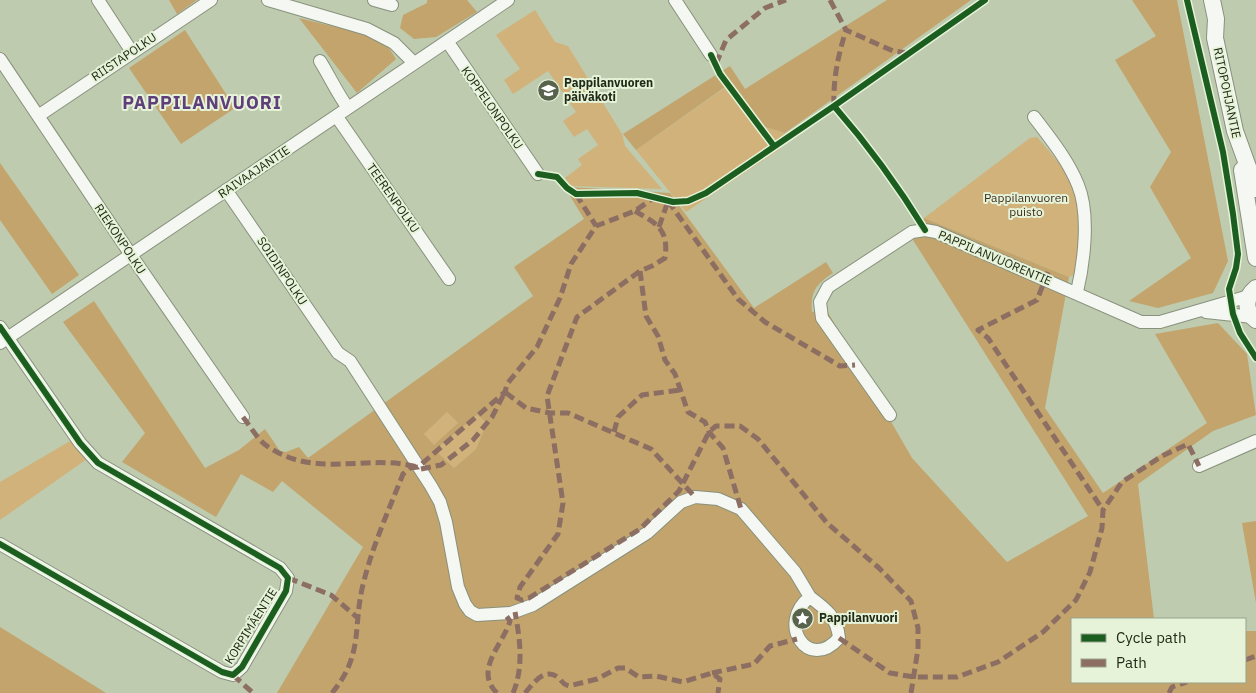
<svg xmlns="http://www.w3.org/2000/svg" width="1256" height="693" viewBox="0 0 1256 693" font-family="'IBM Plex Sans',sans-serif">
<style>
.green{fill:#d1b27a}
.forest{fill:#c2a46c;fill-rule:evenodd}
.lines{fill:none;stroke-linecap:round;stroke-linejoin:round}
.minor-casing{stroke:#88917c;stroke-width:14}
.major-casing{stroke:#88917c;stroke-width:18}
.minor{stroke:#f5f7f3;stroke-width:12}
.major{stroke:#f5f7f3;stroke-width:16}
.quiet{stroke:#8d6e63;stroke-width:5;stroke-dasharray:10 5;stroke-linecap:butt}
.cycleway-casing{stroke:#e6f3d9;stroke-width:9}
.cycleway{stroke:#1b5e20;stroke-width:6}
.labels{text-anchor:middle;stroke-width:4;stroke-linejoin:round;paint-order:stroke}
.street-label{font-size:12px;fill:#212a16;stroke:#e6f3d9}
.poi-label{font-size:12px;font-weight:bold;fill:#212a16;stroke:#e6f3d9;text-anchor:start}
.park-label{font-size:12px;fill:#3d2e1c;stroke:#e6f3d9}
.district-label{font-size:18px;font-weight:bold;letter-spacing:1px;fill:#5f3f7a;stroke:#e6f3d9}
</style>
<rect width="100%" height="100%" fill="#becbaf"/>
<path class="green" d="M535,10L555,42L568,46L622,134L625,146L662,189L571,186L565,178L582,165L578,159L598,145L587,129L574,137L563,121L576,112L548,71L513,94L504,80L520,69L496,35Z
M733,82L765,127L785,133L780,149L686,212L636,150Z
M1037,137C1051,153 1065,168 1073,188C1083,210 1078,249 1077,273L1069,277L924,218L1030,138Z
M447,412L458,423L434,446L424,434Z
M477,415L487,423L476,449L454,468L435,450Z
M72,440L87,459L0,520V482Z"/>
<path class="forest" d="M169,0H197L177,14Z
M427,0H467L477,12L436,37L414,39L400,28L403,15L427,3Z
M887,0H971L785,133L765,127L732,82L636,150L623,134L730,66L745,89Z
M1132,0H1177L1228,261L1213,293L1158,308L1129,301L1191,258L1150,187L1171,152L1115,60L1156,36Z
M299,18L356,32L386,44L396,59L357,93Z
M185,30L235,108L181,144L129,68Z
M0,163L79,275L52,294L0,220Z
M569,187L670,193L754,308L826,262L833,273C816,284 810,292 812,312L826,309L912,458L1007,562L1088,516L913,240L924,218L1069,277L1045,408L1103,493L1207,423L1155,334L1218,323L1247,354L1256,415L1213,431L1138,484L1154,619H1072V682H1245V631H1256V693H277L363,547L282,481L273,492L241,474L216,517L122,462L145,433L63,322L94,301L205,468L239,450L265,429L280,451L286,452L299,447L308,458L533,296L514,267L584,219L570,196ZM447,412L458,423L434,445L424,434ZM477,415L487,423L476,449L454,468L435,450Z
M1256,521V603L1242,523Z
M0,627L106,693H0Z"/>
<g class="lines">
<defs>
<path id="minor" d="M98,0L132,52
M268,0L367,29L394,43L414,63
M374,0L392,5
M675,0L711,55
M447,41L538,174
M0,59L131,255L243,417
M320,61C330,77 337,93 348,108
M38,116L211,0
M337,117L449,279
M1034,117C1050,138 1068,160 1078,185C1090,214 1084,262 1077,292
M226,190L338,353L350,361L431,486L440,502L446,522L458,587L465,604L470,611L477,615L511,613L533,605L647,533L681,502L695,497L718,499L741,509L795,572L810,597C776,623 808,673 839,638C837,617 826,609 810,597
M1206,312L1253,317
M0,327L80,443L98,463L280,568L288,578L286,591L242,667L233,675L222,672L0,544
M0,343L508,0
M890,415L822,318L820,302L828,287L912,232L925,230L936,232L1141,322H1160L1249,296
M1199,466L1256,441"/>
<path id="major" d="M1212,0L1216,19L1215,38L1235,131L1256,189
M1242,170L1256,258
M1256,288C1245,297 1244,311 1256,320"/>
</defs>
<use href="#minor" class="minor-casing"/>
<use href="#major" class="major-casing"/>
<use href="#minor" class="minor"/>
<use href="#major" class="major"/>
<path class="quiet" d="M830,0L846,30L893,51L908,53
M716,64L726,40L765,8L786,0
M834,106C833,79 838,56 846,30
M576,194L596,226
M668,201L738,299L765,322L840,366L855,365
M635,211C657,224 669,229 665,258L652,266L640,271L577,317L547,396L563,503L558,534L520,587L517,598L522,600L529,598L640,529L679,491L709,432L716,426H740L758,439L827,523L879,568L911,601L918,628V649L911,693
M659,227L668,201
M640,271L646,316L658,336L665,360L675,374L688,412L705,422L709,432L723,448L741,509
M1048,272L1037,300L978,330L988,338L1103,510
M243,417C250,426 258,440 267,446C316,480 367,453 417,467
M614,432L618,417L642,395L680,390
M421,469L441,465L473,440L492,417L505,392L526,408L550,413H568L651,449L695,497
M288,578L331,595L359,619
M839,638L890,673L914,677H957L998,662L1043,632L1076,600L1090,572L1102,528L1103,510L1122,482L1162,456L1188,444L1199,466
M1245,660L1256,656
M712,673L754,664L770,646L797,639
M233,675L253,693
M332,693C363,655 353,631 362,589C371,549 388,512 403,474L410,468L418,467L505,392L507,384L537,347L560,298L571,264L596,226L635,211L655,197
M497,693C473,670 504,643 510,621L505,614
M513,693C524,667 520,639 515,612
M525,693C533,684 545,665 560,679C563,683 563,684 569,686L597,679L618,668H625L639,677L656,676L683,682L712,673L720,679L718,693
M1169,693L1172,687L1187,682"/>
<defs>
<path id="cycleway" d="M1187,0L1223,152L1233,214L1238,254L1236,268L1229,289L1233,314L1240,333L1256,358
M711,55L720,74L774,146
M834,106C868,145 898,186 925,230
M538,174L557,177L567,188L576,194L637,193L673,202L688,201L706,193L834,106L985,0
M0,327L80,443L98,463L280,568L288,578L286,591L242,667L233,675L222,672L0,544"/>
</defs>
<use href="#cycleway" class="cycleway-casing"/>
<use href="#cycleway" class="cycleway"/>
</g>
<defs>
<symbol id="school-disc" viewBox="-11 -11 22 22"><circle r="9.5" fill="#58624c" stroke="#e6f3d9"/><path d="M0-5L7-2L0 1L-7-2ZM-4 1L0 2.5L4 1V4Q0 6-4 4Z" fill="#fff"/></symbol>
<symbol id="sight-disc" viewBox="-11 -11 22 22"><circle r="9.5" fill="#58624c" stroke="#e6f3d9"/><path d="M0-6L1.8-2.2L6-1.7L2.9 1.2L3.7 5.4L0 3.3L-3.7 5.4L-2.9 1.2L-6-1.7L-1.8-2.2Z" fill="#fff"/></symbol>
</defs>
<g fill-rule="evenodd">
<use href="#school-disc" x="536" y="78" width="25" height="25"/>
<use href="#sight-disc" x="790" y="606" width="25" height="25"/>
</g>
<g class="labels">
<g class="street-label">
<text transform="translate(124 57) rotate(-34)" y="4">RIISTAPOLKU</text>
<text transform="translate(1227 93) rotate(78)" y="4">RITOPOHJANTIE</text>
<text transform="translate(492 108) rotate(55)" y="4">KOPPELONPOLKU</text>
<text transform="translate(254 172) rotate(-34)" y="4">RAIVAAJANTIE</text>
<text transform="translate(393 198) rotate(55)" y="4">TEERENPOLKU</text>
<text transform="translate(120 239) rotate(56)" y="4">RIEKONPOLKU</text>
<text transform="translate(995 258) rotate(23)" y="4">PAPPILANVUORENTIE</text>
<text transform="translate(282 271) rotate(56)" y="4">SOIDINPOLKU</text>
<text transform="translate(251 626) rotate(-58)" y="4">KORPIMÄENTIE</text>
</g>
<g class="poi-label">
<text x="564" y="87">Pappilanvuoren<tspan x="564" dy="14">päiväkoti</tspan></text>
<text x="819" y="622">Pappilanvuori</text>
</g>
<g class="park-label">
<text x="1026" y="202">Pappilanvuoren<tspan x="1026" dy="14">puisto</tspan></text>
</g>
<g class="district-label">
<text x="202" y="109">PAPPILANVUORI</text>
</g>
</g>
<rect x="1071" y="618" width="175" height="65" fill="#e6f3d9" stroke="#97a38b"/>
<rect x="1081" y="634" width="25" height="8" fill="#1b5e20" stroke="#97a38b"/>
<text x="1116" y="643" font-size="15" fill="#212a16">Cycle path</text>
<rect x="1081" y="659" width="25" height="8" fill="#8d6e63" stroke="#97a38b"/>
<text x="1116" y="668" font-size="15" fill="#212a16">Path</text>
</svg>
